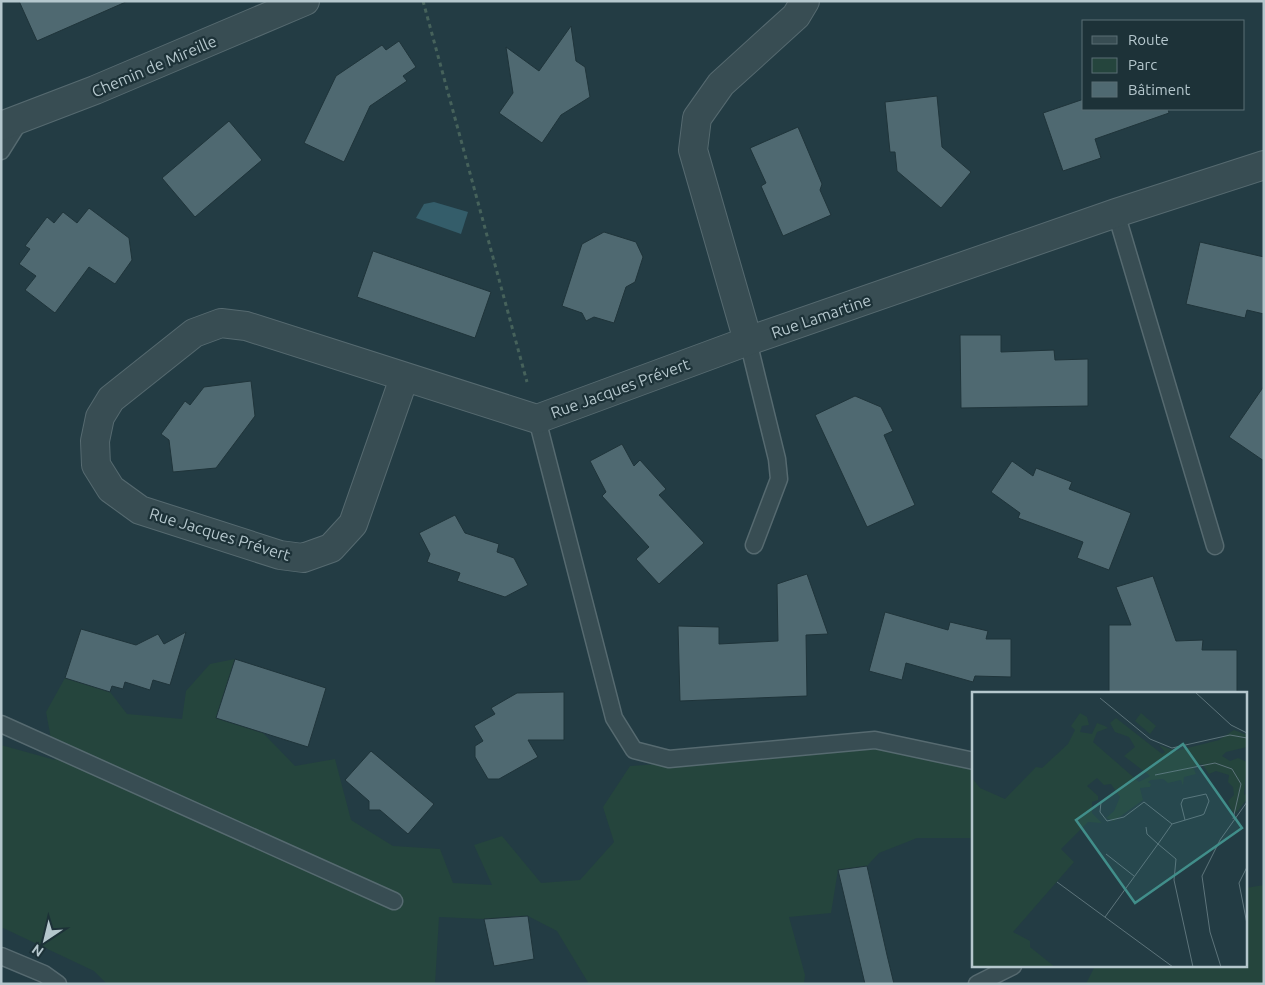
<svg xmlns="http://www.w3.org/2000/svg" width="1265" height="985" viewBox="0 0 1265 985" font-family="Ubuntu,sans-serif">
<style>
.green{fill:#25453d}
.water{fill:#345d6a}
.building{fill:#4f6971;stroke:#1f343a}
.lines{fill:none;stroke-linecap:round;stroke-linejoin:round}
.lane-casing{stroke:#566a70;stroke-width:19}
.street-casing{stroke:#566a70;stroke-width:30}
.path{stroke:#46625b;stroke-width:3;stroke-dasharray:4 4;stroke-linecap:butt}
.lane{stroke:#384d53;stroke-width:16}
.street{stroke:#384d53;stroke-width:28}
.labels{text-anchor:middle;stroke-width:4.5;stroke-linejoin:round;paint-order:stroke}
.street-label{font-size:16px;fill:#b5c7cd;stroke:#1d3238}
.inset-road{fill:none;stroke:#5d747b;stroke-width:1}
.view{fill:#418e8a;fill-opacity:0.15;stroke:#418e8a;stroke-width:2.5}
.inset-edge{fill:none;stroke:#b5c7cd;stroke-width:2.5}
</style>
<rect width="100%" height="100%" fill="#233c44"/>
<path class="green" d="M235,659L216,718L263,733L295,766L335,759L351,820L393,846L440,849L453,883L492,885L474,845L502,836L541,883L580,880L614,842L603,807L630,766L704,761L830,745L903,746L974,765V838H917L879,853L867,866L838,870L831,913L789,917L805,975L804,984H589L557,931L528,916L484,919L439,917L435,984H107L94,971L1,927V745L55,760L46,712L65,678L110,692L127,714L182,719L186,691L210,664Z
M1264,885V984H1086L1095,966H1246V888Z"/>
<path class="water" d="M434,202L468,212L461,234L416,218L424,204Z"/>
<path class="building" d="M19,1H128L37,41Z
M571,26L576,61L585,67L590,97L561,115L542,143L499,113L513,93L506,47L539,71Z
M399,41L416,67L403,76L407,81L370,106L344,162L304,143L336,76L382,45L386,50Z
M937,96L942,147L971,172L941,208L897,171L895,152H890L885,102Z
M1084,99V109H1168L1169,113L1095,139L1101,158L1063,171L1043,113Z
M229,121L262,160L195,217L162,178Z
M798,127L822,184L820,190L831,215L783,236L761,186L766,183L750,148Z
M89,208L129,238L132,260L115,284L89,267L55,313L25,290L36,276L19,264L30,249L25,246L47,217L54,223L63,212L77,223Z
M604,232L636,242L643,257L635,282L626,287L614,323L594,317L586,321L582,313L562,306L582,244Z
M1200,242L1264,257V314L1247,310L1245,318L1186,304Z
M373,251L491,292L475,338L357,297Z
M960,335H1001V352L1054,350L1055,360L1088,359V406L961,408Z
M251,381L255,416L216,468L173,472L169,440L161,434L185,401L190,405L204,387Z
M1264,386V461L1229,437Z
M855,396L881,407L893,431L884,435L915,505L867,527L815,415Z
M622,444L634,466L640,460L666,489L659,495L704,543L659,584L636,559L649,547L602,496L606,492L590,461Z
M1012,461L1033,476L1036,468L1072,482L1069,489L1131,513L1109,570L1077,558L1083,542L1018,518L1020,513L991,492Z
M455,515L465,533L499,544L497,552L514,558L528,585L505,597L457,581L460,573L427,562L430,554L419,533Z
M807,574L828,634L806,635L807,696L680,701L678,626L719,627V644L778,641L777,584Z
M1153,576L1176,641L1203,640L1202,650H1237V694H1109V625H1131L1116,587Z
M885,612L948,630L950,622L988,631L986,639H1011V677L975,676L973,682L906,663L902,680L869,671Z
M81,629L136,645L158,634L164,644L186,632L170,685L153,680L150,690L125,682L123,689L112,686L110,692L65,678Z
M235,659L326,688L308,747L216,718Z
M564,692V740H528L538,757L499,779H488L475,757V746L483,741L474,726L495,714L491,708L517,693Z
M371,751L434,804L408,834L380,810H369V801L345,780Z
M867,866L887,955L894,984H865L838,870Z
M528,916L534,959L494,966L484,919Z"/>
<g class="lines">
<defs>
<path id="lane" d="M1,151L21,119
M1116,213L1215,546
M748,341L777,459L779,479L754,545
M537,419L614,718L634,750L669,759L875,740L974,761
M1,724L394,901
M1,956L44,974L58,984
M977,984L1013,966"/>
<path id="street" d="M805,1L796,16L721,84L697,118L693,150L748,341L1116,213L1264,165
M1,126L95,90L305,1
M404,378L353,524L331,548L303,558L280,555L140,510L111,489L96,465L95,441L100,417L111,399L194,333L221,323L246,326L537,419L748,341"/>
</defs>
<use href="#lane" class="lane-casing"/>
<use href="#street" class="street-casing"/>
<path class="path" d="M423,1L527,382"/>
<use href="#lane" class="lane"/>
<use href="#street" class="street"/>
</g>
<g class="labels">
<g class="street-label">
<text transform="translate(154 66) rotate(-23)" y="6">Chemin de Mireille</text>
<text transform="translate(821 316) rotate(-19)" y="6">Rue Lamartine</text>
<text transform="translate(620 388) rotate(-20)" y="6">Rue Jacques Prévert</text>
<text transform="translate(220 534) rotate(17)" y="6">Rue Jacques Prévert</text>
</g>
</g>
<g transform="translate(972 692)">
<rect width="275" height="275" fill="#233c44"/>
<path d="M108,21L115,25L117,33L110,34L108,40L120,42L125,31L133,34L136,36L125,40L121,50L167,90L178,84L152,64L163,55L157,45L143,40L138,31L144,26L190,62L193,60L187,53L204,59L247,48L262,38L275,43V55L254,60L250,64L258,69L266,66L275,70L272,103L275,101V107L264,121L260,119L256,109L262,103L261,95L256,90L257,83L244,79L237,82L230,72L221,75L224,82L212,85L211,94L209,88L196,91L191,87L179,88L176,90L179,92L178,95L168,96L171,108L142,129L134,126L142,119L148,105L139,92L132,93L125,86L115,94L126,104V108L120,110V121L130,131L116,130L89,157L102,170L41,240L58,249V255L83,275H0V86L8,96L33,107L64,75L70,76L96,52L103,38L99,34ZM169,21L184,34L178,42L163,29Z" fill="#25453d"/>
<path class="inset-road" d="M223,0L259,33L275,41M128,6L178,47L200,56L258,43L275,46M183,83L243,71L260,77L269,92L261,127M129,110L128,120L135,129L152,125L172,110L200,132M174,135L175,142L186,152L200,132L230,123L232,122L237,109L234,102L211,107L209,112L213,128M134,162L162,184M275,175L267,191L275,232M85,190L201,275M133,225L186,152L204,167L202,188L221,275M249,275L238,240L230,184L248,148L275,110"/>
<path class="view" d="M211,52L270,136L163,211L104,128Z"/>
<rect width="275" height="275" class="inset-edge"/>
</g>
<rect width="1265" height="985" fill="none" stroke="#b5c7cd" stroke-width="5"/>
<rect x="1082" y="20" width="162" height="90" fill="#1d3238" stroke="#5a6e74"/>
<rect x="1092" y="36" width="25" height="8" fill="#384d53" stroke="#5a6e74"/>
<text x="1128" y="45" font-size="15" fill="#b5c7cd">Route</text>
<rect x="1092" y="58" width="25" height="15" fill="#25453d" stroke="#5a6e74"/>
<text x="1128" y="70" font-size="15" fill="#b5c7cd">Parc</text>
<rect x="1092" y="82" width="25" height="15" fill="#4f6971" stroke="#5a6e74"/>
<text x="1128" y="95" font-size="15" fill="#b5c7cd">Bâtiment</text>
<g transform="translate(45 940) rotate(215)" stroke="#1d3238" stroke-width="4" paint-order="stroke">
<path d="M0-4L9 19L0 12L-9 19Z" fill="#b5c7cd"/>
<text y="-8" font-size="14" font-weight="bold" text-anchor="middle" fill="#b5c7cd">N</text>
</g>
</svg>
